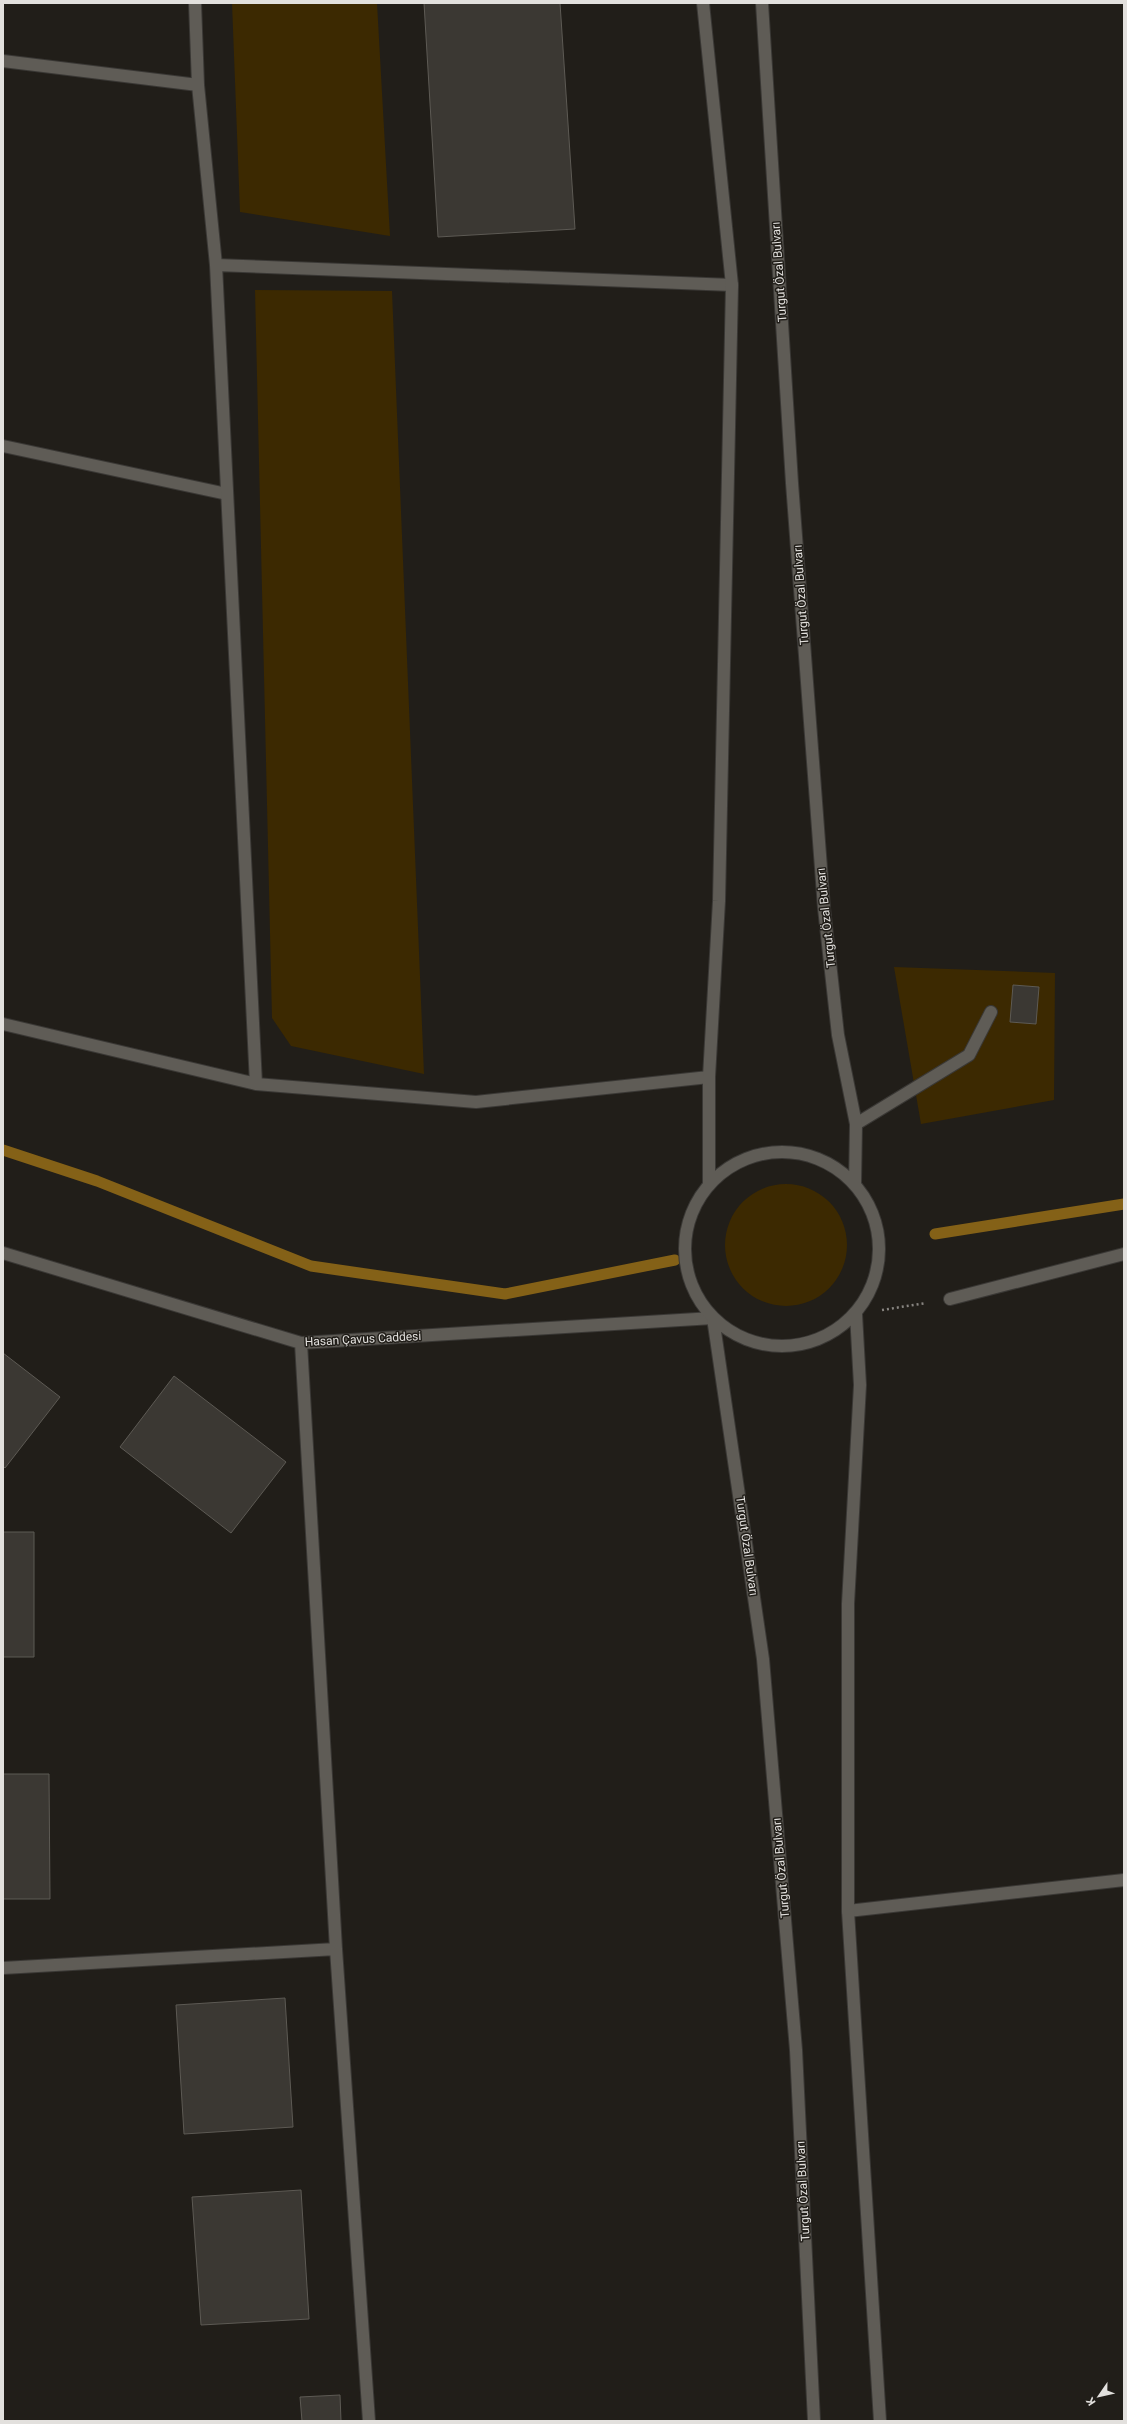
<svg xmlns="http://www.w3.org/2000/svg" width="1127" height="2424" viewBox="0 0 1127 2424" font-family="Roboto,sans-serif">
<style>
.green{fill:#3c2901}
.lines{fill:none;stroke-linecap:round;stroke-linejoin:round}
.stream{stroke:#846117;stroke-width:11}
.building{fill:#3b3833;stroke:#5d5a54}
.service-casing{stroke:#3a3835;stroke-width:14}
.minor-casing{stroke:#3a3835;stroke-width:14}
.secondary-casing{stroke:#3a3835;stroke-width:14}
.path{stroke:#888581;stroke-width:2.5;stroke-dasharray:2 3;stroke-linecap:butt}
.service{stroke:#5f5c56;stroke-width:12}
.minor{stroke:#5f5c56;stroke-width:12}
.secondary{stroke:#5f5c56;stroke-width:12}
.labels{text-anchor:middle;stroke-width:3;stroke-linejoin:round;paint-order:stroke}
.street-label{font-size:12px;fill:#e2e0dd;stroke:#211e19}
</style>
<rect width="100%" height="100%" fill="#211e19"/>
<path class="green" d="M232,3H377L390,236L240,212Z
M255,290L392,291L424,1074L291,1046L272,1018Z
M894,967L1055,973L1054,1100L921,1124Z
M725 1245a61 61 0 1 1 122 0a61 61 0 1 1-122 0Z"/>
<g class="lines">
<path class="stream" d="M3,1150L97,1181L311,1266L505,1294L675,1260
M935,1234L1124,1204"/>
</g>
<path class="building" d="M424,3H560L575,229L438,237Z
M1013,985L1039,987L1036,1024L1010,1022Z
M3,1353L60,1397L5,1468L3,1466Z
M174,1376L286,1462L231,1533L120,1447Z
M3,1532H34V1657H3Z
M3,1774H49L50,1899H3Z
M285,1998L293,2127L184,2134L176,2005Z
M301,2190L309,2319L201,2325L192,2197Z
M340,2395L341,2421H302L300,2397Z"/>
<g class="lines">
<defs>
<path id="service" d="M3,446L227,494
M856,1124L969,1055L991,1012"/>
<path id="minor" d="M195,3L198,85
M3,61L198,85L216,265L732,285
M216,265L256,1084
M3,1024L256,1084L476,1102L709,1077
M3,1253L301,1343L713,1318
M950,1299L1124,1254
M848,1911L1124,1880
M336,1949L369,2421
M3,1968L336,1949L301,1343"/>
<path id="secondary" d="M703,3L732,285L719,901L709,1077V1184
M762,3L792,483L824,908L838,1035L856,1124L855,1185
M685 1249a97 97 0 1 1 194 0a97 97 0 1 1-194 0Z
M856,1314L860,1385L848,1604V1911L880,2421
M713,1318L763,1659L796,2050L814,2421"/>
</defs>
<use href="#service" class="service-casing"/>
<use href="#minor" class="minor-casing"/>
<use href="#secondary" class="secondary-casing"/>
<path class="path" d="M882,1310L926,1303"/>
<use href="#service" class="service"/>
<use href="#minor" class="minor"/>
<use href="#secondary" class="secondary"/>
</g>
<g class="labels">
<g class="street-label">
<text transform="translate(779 272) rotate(-94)" y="4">Turgut Özal Bulvarı</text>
<text transform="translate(801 595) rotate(-94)" y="4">Turgut Özal Bulvarı</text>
<text transform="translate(826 918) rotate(-96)" y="4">Turgut Özal Bulvarı</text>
<text transform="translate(363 1339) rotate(-3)" y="4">Hasan Çavus Caddesi</text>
<text transform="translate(747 1546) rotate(82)" y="4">Turgut Özal Bulvarı</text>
<text transform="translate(781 1868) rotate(-95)" y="4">Turgut Özal Bulvarı</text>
<text transform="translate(803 2191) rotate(-93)" y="4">Turgut Özal Bulvarı</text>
</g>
</g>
<rect width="1127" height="2424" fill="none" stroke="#e2e0dd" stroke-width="8"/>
<g transform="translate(1099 2396) rotate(236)" stroke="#211e19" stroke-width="3" paint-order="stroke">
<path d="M0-3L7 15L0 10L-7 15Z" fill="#e2e0dd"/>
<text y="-6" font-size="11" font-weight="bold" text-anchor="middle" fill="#e2e0dd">K</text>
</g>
</svg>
